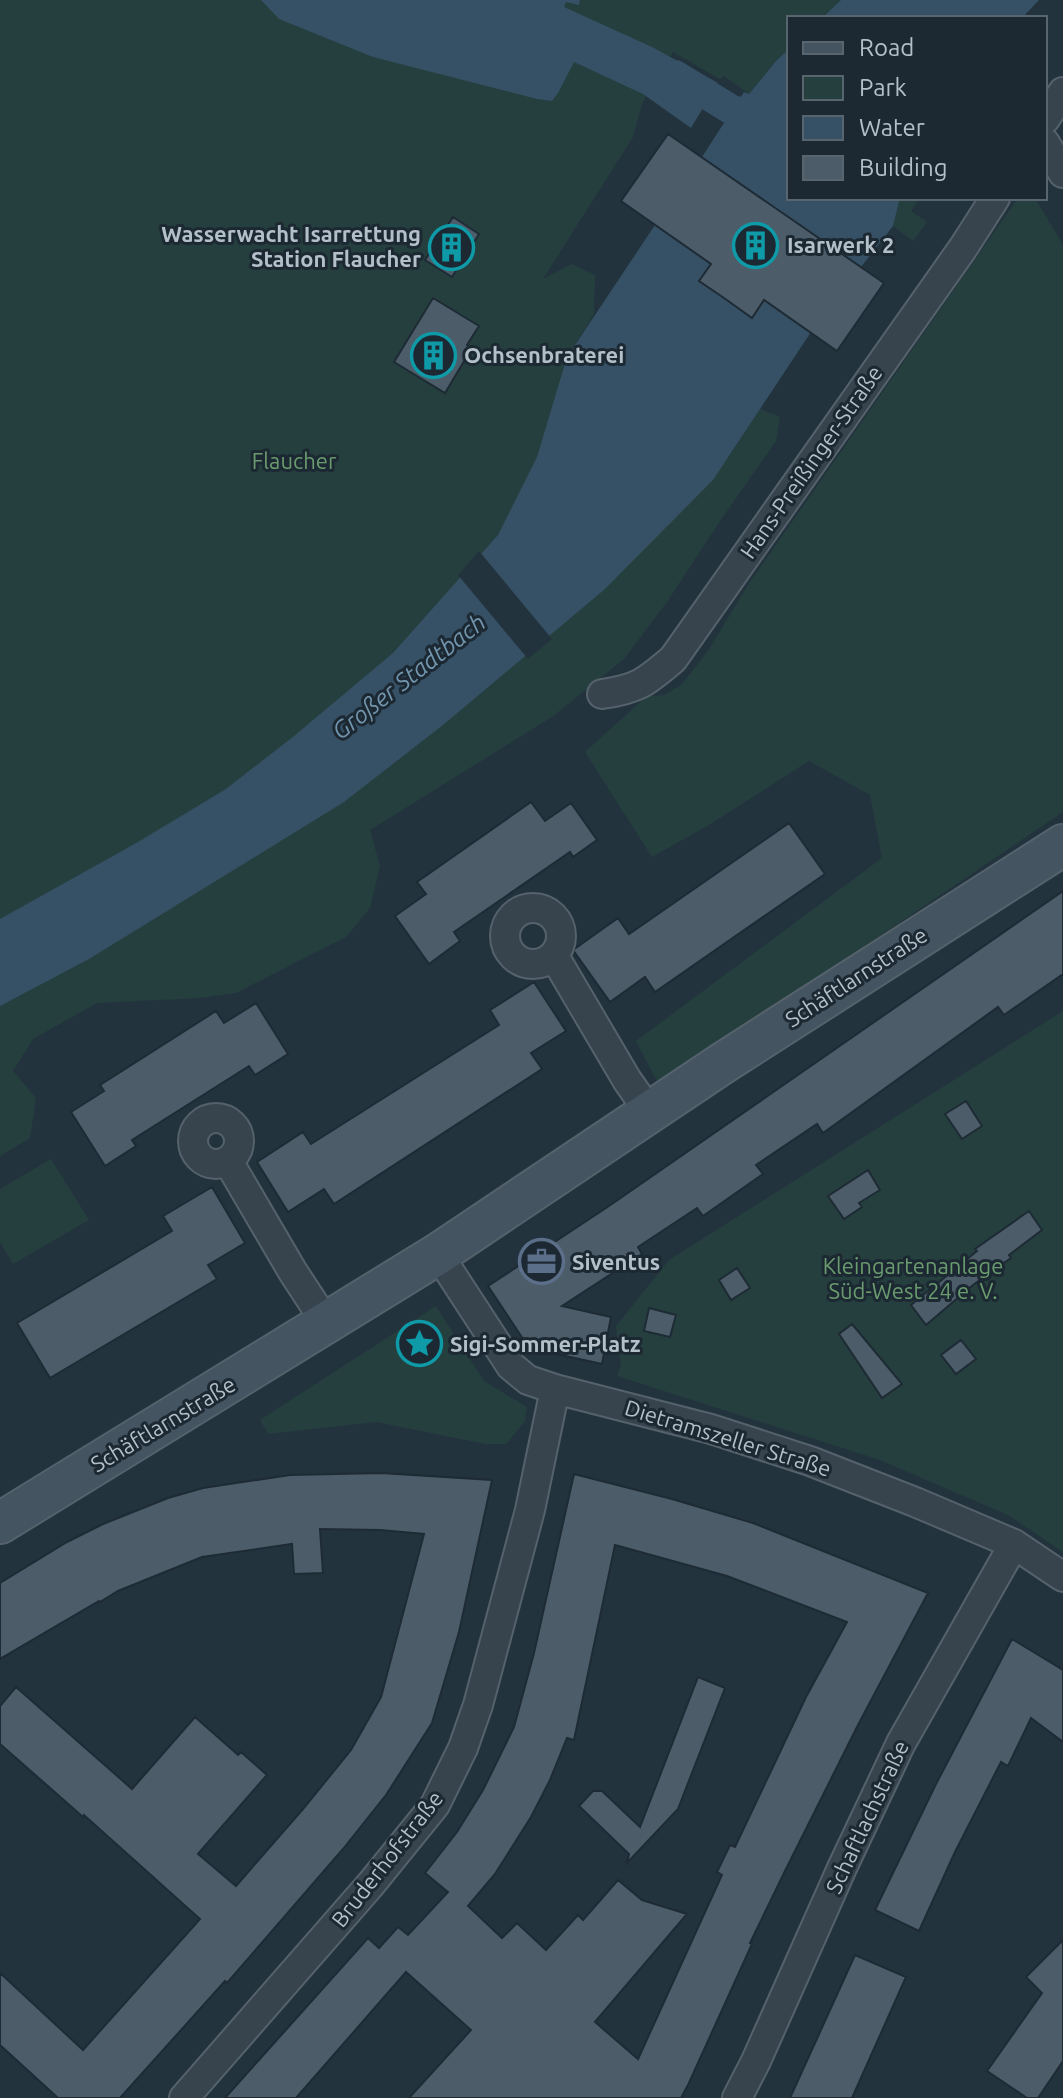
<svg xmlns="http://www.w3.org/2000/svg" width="1063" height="2098" viewBox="0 0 1063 2098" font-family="Ubuntu,sans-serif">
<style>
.green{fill:#253f3e}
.water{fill:#365165}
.pier{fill:#23333e}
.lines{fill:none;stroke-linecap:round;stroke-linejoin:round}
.canal{stroke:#365165;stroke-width:30}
.building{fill:#4c5c69;stroke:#1e2b35;stroke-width:2;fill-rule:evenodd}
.street-casing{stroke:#55626c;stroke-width:32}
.secondary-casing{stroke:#55626c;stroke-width:44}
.street{stroke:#37444e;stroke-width:28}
.secondary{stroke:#455461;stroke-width:40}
.labels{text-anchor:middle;stroke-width:6;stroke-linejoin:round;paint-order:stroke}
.poi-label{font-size:22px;font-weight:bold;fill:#b3bfc9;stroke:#1c2933;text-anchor:start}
.park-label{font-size:22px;fill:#6a9b6e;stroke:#1c2933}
.street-label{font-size:22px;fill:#b3bfc9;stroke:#1c2933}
.water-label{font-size:24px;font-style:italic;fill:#7295ad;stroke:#1c2933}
</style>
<rect width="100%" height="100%" fill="#23333e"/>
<path class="green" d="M0,0H841L822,18H789V49L776,61L749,94L724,76L720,79L673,52L642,104L633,137L543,279L572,264L595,275L594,314L571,351L728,458L760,409L780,417L776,441L718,524L667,602L624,659L552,717L370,830L380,866L370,908L346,937L236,993L200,998L97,1003L33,1039L13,1071L36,1098L30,1138L0,1156Z
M900,198H920L911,211L927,222L913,241L893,226Z
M1018,198H1035L1063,245V812L659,1085L636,1041L882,858L870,795L809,761L709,825L652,857L585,752L647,696L664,695L681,685L708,651L748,585Z
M1063,1011V1552L1010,1516L880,1460L617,1376L621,1365L616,1326L669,1260Z
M51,1159L89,1220L13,1264L0,1242V1189Z
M436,1306L484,1381L527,1407L525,1421L506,1444H485L376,1422L268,1434L260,1420Z"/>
<path class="water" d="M261,0H580L579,5L566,2L564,7L652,47L718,83L691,128L643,94L574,62L558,93L552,101L537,99L373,57L279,19Z
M841,0H1039L1022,18H822Z
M789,49V198H900L893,226L861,267L702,157L744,92L749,94L776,61Z
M655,225L711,264L699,281L752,317L764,300L811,332L713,480L605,589L443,725L344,802L89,959L0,1006V919L138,842L226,789L294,736L393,653L498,535L537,457L567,357Z"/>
<path class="pier" d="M479,551L552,639L528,659L458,575Z"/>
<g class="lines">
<path class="canal" d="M675,75L732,110L789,124"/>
</g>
<path class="building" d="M668,134L884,283L837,351L764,300L752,318L724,298L699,281L711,264L621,201Z
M453,217L479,234L452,277L425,260Z
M433,298L479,326L467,345L472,348L445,393L394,362Z
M531,802L545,821L571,803L597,840L573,857L570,852L454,932L460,941L429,964L395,916L426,894L417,882Z
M789,823L825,874L655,992L645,977L610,1002L573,950L618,918L629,934Z
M1063,891V974L1004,1015L998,1007L823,1133L817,1124L756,1165L763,1174L703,1216L697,1208L638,1247L642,1254L562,1306L611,1317L602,1364L529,1348L488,1286L609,1206Z
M534,982L566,1031L531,1053L542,1069L334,1204L324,1189L288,1212L257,1162L303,1132L311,1144L499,1025L490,1010Z
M256,1003L288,1054L255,1075L249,1066L132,1140L136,1146L105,1166L71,1112L104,1091L100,1085L216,1011L224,1023Z
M966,1101L982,1126L962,1139L945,1114Z
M868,1170L880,1190L859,1203L862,1207L844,1219L828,1196Z
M212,1187L245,1243L208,1265L217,1279L50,1378L17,1323L172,1231L163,1216Z
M1029,1211L1042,1230L1009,1255L1011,1258L973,1285L926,1325L911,1305L977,1251L975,1249Z
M737,1268L750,1288L731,1300L719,1280Z
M649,1308L676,1315L670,1337L644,1331Z
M852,1324L902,1384L882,1398L839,1334Z
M961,1340L976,1359L956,1374L941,1355Z
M381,1473L492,1480L459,1632L432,1723L386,1795L343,1849L227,1983L225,1981L120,2098H58L0,2045V1973L83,2050L200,1919L84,1815L83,1817L0,1744V1706L16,1687L132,1789L195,1717L238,1755L241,1752L267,1775L198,1854L236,1886L303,1809L351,1750L381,1697L424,1534L380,1530L320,1529L323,1573L294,1574L292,1544L202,1557L118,1591L100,1602L99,1601L0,1659V1583L67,1542L103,1524L168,1498L203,1488L290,1475Z
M574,1474L672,1499L753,1523L928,1593L858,1725L785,1871L750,1943L752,1944L688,2085L681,2098H409L471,2030L406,1972L296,2098H225L368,1938L379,1948L398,1927L408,1935L448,1892L425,1873L457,1832L483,1790L514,1727L534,1653ZM615,1545L727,1576L847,1622L806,1697L735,1847L730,1845L717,1872L722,1875L638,2059L595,2022L687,1914L642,1900L618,1880L583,1920L578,1915L546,1950L517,1923L502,1938L468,1906L495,1874L531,1817L550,1780L567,1738L574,1740Z
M1012,1639L1063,1670V1742L1031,1718L1008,1766L1001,1762L955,1852L919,1931L875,1910L936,1784Z
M698,1677L725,1688L678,1809L627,1863L629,1854L579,1806L593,1791H602L640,1827Z
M1063,1940V2061L1038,2098H1027L987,2071L1042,1993L1026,1977Z
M855,1955L906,1977L852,2098H790Z"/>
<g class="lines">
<defs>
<path id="street" d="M1045,119L1063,92
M1045,143L1063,173
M602,694C638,689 646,682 673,659L963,248L995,198
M505 936a28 28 0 1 1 56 0a28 28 0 1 1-56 0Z
M554,956L627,1080L650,1113
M193 1141a23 23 0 1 1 46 0a23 23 0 1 1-46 0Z
M228,1161L293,1272L327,1324
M438,1254L511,1366L528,1380L555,1389L711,1429L810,1461L915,1502L1014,1544L1063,1577
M184,2098L371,1884L435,1805L463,1748L478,1705L530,1510L555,1389
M737,2098L756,2061L842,1868L901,1743L1014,1544"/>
<path id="secondary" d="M0,1523L438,1254L723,1063L1063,845"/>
</defs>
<use href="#street" class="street-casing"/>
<use href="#secondary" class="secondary-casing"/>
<use href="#street" class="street"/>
<use href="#secondary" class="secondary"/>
</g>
<defs>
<symbol id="building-ring" viewBox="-11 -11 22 22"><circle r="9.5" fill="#1c2933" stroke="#0f9aa8" stroke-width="1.5"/><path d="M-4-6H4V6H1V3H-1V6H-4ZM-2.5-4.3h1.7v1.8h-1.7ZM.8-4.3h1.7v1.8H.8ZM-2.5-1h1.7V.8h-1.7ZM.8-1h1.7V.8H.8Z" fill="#0f9aa8"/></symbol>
<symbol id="office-ring" viewBox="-11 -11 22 22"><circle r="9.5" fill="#1c2933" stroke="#5c6f8a" stroke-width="1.5"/><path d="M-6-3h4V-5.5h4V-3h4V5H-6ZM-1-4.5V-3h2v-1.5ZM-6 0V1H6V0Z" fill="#5c6f8a"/></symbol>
<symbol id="sight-ring" viewBox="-11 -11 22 22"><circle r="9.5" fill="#1c2933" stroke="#0f9aa8" stroke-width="1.5"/><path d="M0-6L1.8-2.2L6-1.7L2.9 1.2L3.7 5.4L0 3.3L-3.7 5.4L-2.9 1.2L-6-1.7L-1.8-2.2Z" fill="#0f9aa8"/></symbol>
</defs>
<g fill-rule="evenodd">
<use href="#building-ring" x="730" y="220" width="51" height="51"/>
<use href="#building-ring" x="426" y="222" width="51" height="51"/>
<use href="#building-ring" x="408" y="330" width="51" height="51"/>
<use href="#office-ring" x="516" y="1236" width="51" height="51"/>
<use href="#sight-ring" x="394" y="1318" width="51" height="51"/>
</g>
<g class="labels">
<g class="poi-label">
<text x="421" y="242" text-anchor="end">Wasserwacht Isarrettung<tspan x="421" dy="25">Station Flaucher</tspan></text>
<text x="787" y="253">Isarwerk 2</text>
<text x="464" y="363">Ochsenbraterei</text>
<text x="572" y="1270">Siventus</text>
<text x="450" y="1352">Sigi-Sommer-Platz</text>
</g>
<g class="park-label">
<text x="294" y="469">Flaucher</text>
<text x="913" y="1274">Kleingartenanlage<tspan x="913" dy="25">Süd-West 24 e. V.</tspan></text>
</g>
<g class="street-label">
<text transform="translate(811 462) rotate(-55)" y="8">Hans-Preißinger-Straße</text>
<text transform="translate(856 977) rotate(-33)" y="8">Schäftlarnstraße</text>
<text transform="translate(163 1424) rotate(-31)" y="8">Schäftlarnstraße</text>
<text transform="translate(728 1438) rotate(17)" y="8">Dietramszeller Straße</text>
<text transform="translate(867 1817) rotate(-65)" y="8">Schaftlachstraße</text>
<text transform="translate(387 1859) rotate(-52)" y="8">Bruderhofstraße</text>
</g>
<g class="water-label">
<text transform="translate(409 677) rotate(-38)" y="8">Großer Stadtbach</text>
</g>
</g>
<rect x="787" y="16" width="260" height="184" fill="#1c2933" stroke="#58656f" stroke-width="2"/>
<rect x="803" y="42" width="40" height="12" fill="#455461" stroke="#58656f" stroke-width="2"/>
<text x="859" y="56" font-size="24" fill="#b3bfc9">Road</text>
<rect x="803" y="76" width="40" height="24" fill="#253f3e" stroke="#58656f" stroke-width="2"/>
<text x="859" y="96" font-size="24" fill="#b3bfc9">Park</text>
<rect x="803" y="116" width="40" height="24" fill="#365165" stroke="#58656f" stroke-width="2"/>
<text x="859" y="136" font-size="24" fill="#b3bfc9">Water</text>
<rect x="803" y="156" width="40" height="24" fill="#4c5c69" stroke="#58656f" stroke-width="2"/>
<text x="859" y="176" font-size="24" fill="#b3bfc9">Building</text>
</svg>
